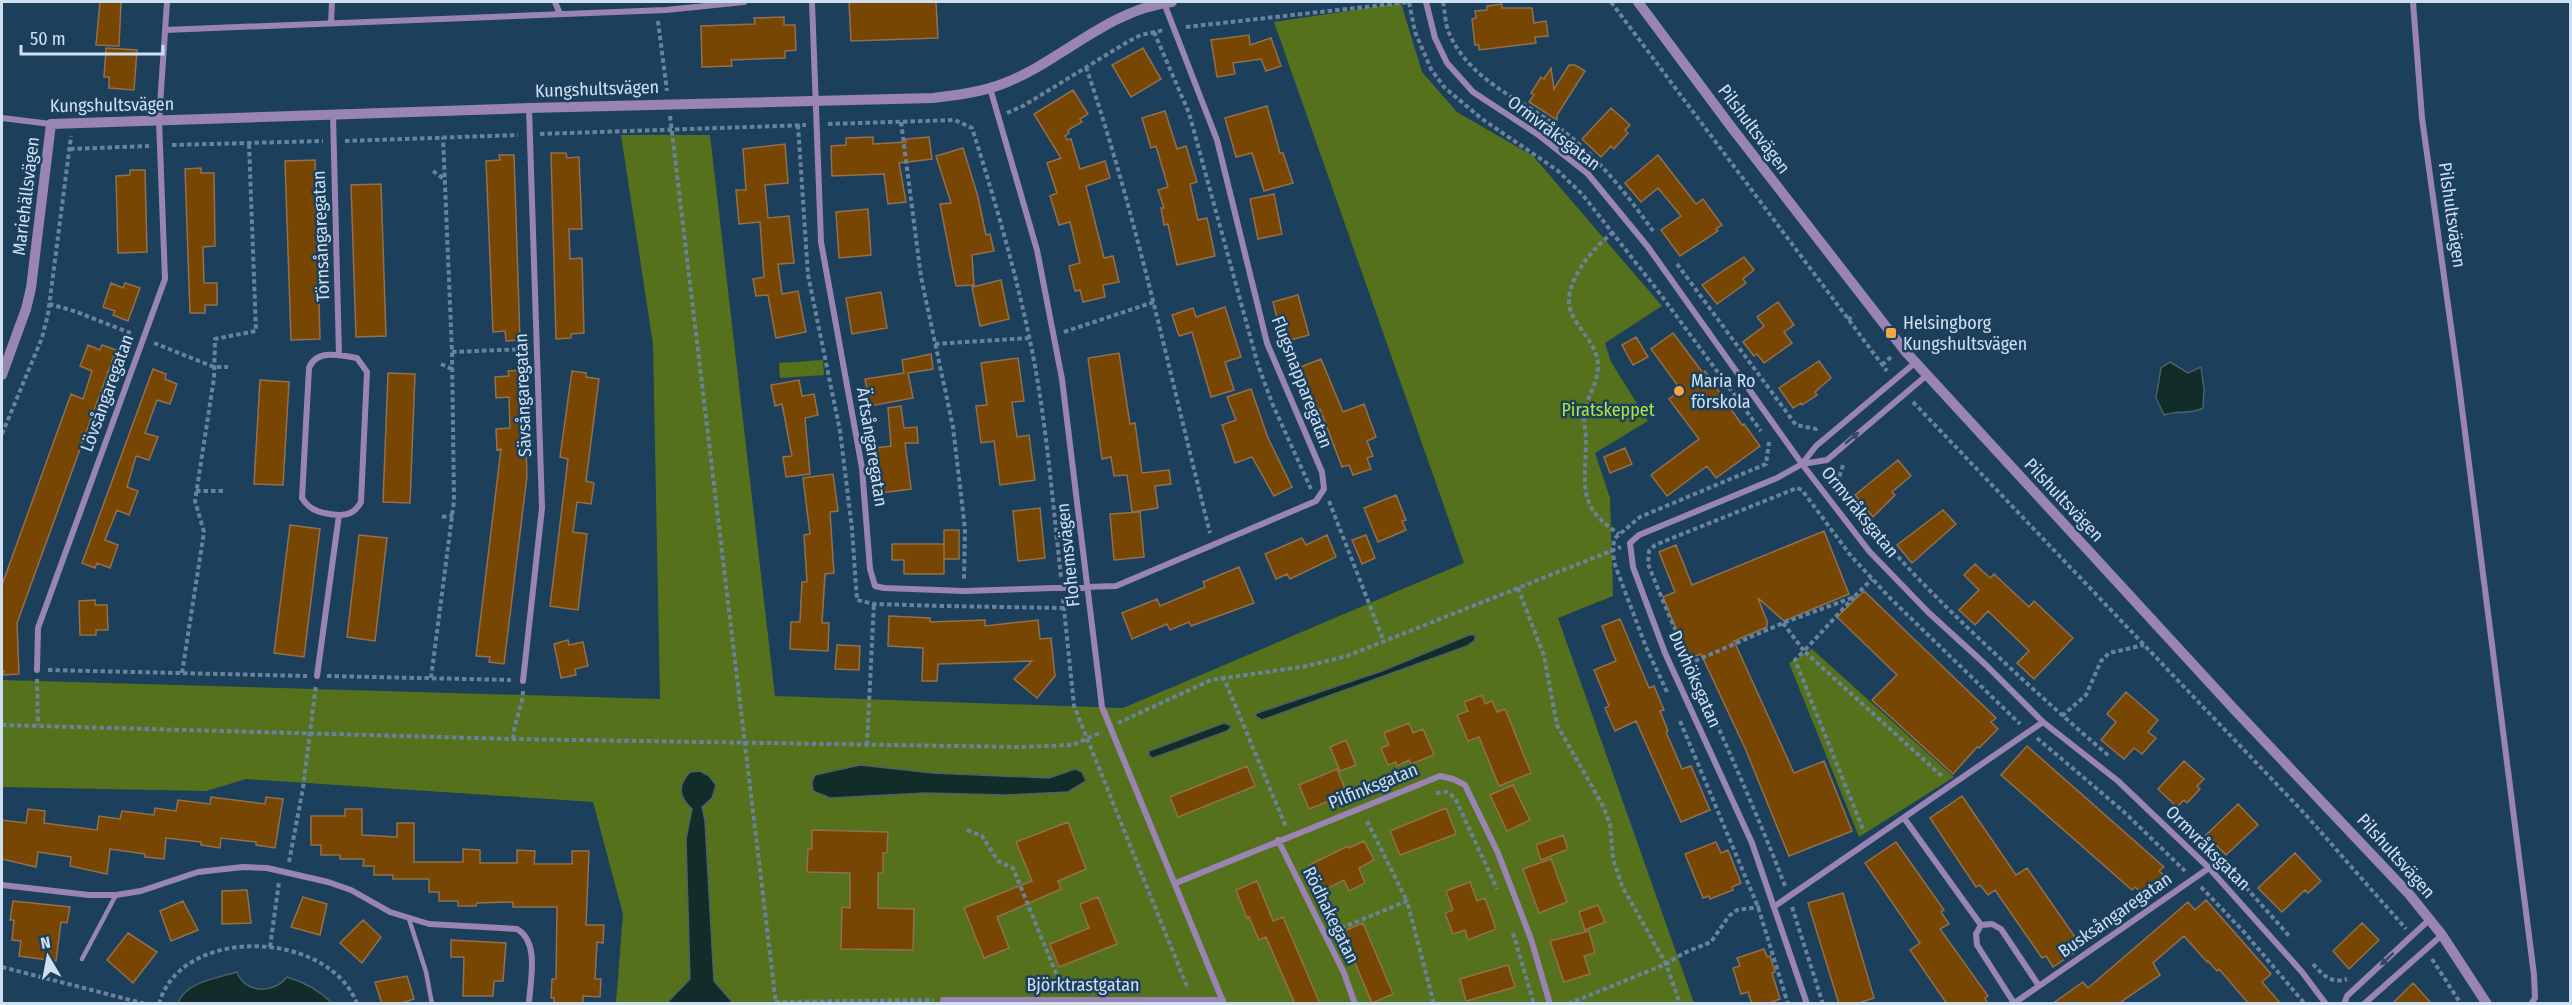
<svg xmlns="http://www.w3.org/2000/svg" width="2572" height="1005" viewBox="0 0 2572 1005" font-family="'Fira Sans Condensed',sans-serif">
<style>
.green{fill:#56711c}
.water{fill:#122c29;stroke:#4a6265;stroke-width:1.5}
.building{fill:#774603;stroke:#92704e;stroke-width:1.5}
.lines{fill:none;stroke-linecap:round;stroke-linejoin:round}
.path{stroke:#68849c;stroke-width:4;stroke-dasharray:4.5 3;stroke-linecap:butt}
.service{stroke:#9a84b3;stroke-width:4.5}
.minor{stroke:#9a84b3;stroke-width:6}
.tertiary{stroke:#9a84b3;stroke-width:10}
.oneway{fill:#2f4969}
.poi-dot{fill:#f5a346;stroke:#1c3f5c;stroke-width:2}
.labels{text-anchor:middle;stroke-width:5;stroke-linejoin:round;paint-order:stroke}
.street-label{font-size:18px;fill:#cde0f2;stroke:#1c3f5c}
.poi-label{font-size:18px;fill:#cde0f2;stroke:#1c3f5c;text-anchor:start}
.park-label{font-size:18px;fill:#b0e442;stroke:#1c3f5c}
</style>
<rect width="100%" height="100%" fill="#1c3f5c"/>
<path class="green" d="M1401,3L1422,72L1457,112L1533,156L1662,306L1605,343L1611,362L1648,421L1595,453L1610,498L1613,596L1558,618L1694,1003H616L623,914L593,802L246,779L206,791L2,787V680L660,699L653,344L621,135H710L775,696L1123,708L1464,563L1274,22Z
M823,360L824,375L780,378L779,363Z
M1812,649L1954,777L1859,837L1789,663Z"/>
<path class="water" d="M2170,362L2188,373L2201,367L2204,389L2203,408C2190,415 2178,410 2164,415L2156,398L2161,368Z
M1469,635H1475V640L1467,646L1262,720L1255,716L1257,713L1382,671Z
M1224,723L1232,726L1227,731L1153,758L1149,756V751Z
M860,765L933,773L1049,778L1075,769L1082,772L1086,781L1068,792L1006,795L925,793L830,798L813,791L812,782L815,775Z
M700,771L709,776L716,785L712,798L702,807L705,821L714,981L733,1003H667L690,979L686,839L692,809C679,797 677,786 690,772Z
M237,972C245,994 274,994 287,977C304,982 320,991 332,1003H178C185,982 218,978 237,972Z"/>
<path class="building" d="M100,2H121L119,46L96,45Z
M849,2H936L938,38L851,41Z
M1502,4V8H1532L1534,23L1546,21L1548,36L1535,37L1536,43L1479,50V45H1475L1472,19L1476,18L1475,11L1487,10V6Z
M784,17V25H795L796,50L785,51V58L731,60L732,66L702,67L701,26L755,24L754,18Z
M1249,35L1250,45L1271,38L1281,66L1266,71L1261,59L1233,63L1235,74L1217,77L1211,40Z
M106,48L137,50L134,90L109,88V77H104Z
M1143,48L1161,79L1131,97L1112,65Z
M1569,65H1575L1585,71L1557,115V120L1529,102L1534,95L1531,93L1541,77L1544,79L1551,68L1554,89Z
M1073,90L1088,114L1080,119L1082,122L1068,130L1069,133L1065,136L1067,140L1071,139L1080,169L1105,161L1110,178L1086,186L1104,258L1113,256L1119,282L1103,285L1105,297L1083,302L1080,290L1075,291L1069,266L1080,263L1070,222L1059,225L1050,196L1057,193L1047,163L1061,158L1034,114Z
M1267,106L1280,153H1283L1293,183L1264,191L1252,153L1236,157L1225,118Z
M1611,108L1630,125L1625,130L1628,133L1614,149L1611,146L1601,157L1582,139Z
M1165,111L1177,149L1186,146L1197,182L1190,184L1198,220L1207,218L1215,256L1177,265L1168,224L1164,225L1161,208H1164L1158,190L1168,187L1156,146L1151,148L1142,118Z
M873,137V144L906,142V139L929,137L932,159L899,163L906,202L888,204L884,174L832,176L831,146L846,145V138Z
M785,144L788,183L765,185L768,218L789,216L794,263L778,264L782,294L798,291L806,332L776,338L768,295L756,296L753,279L764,277L760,222L739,224L736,190H746L743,149Z
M963,148L978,197L986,235L990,234L994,251L972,255L974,285L956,286L940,204L951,203L936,156Z
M551,153H566L567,158L579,157L582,229H569L570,259L582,258L584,333L571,334V338L556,339Z
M499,155H514L520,340L506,341L505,331L493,332L486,161L500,160Z
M1658,155L1696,204L1703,199L1722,225L1716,229L1718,231L1680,256L1661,230L1681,216L1658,188L1641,202L1625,183Z
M315,160L320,339L291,340L285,161Z
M201,168V173H214L215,246L203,247L204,283H217V305H205V313H190L185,169Z
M130,170H145L147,252L118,253L116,176L130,175Z
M381,184L386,336L356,337L351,185Z
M1274,194L1282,234L1258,239L1250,199Z
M868,209L871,255L839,258L836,212Z
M1744,257L1754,270L1743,279L1746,283L1717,304L1702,285Z
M1001,280L1009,319L980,326L972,287Z
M111,283L123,288L125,283L140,288L128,321L113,315L115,311L103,307Z
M881,292L887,328L852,334L846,298Z
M1298,295L1309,335L1283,342L1273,302Z
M1778,302L1794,325L1784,332L1792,343L1764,363L1757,354L1754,356L1743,342L1764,326L1757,317Z
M1225,307L1241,357L1225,362L1234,390L1211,397L1192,332L1179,336L1172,315L1193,308L1196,317Z
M1673,333L1703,373L1705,371L1742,425L1744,424L1760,446L1716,478L1707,466L1667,496L1651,475L1699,439L1669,399L1681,390L1651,349Z
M1636,337L1648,357L1633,365L1622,345Z
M88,345L100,350L102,345L116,350L17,623L19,674L4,675V671H2V585L71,394L83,399L92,371L80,366Z
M1119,353L1130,424L1135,423L1142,473L1169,470L1171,484L1155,486L1158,508L1132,512L1127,475L1114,476L1111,457L1102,459L1088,358Z
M931,354L933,369L908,373L913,398L870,406L865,379L904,373L902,360Z
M1018,358L1024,401L1012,402L1017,437L1029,435L1035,480L1000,485L994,441L981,443L976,406L987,405L981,363Z
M1321,359L1343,412L1364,404L1376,437L1367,441L1373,456L1367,458L1371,469L1353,475L1349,465L1342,467L1320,409L1310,413L1293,370Z
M1819,361L1831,378L1815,392L1817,395L1802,405L1801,403L1793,408L1779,388Z
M153,369L166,374L165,379L177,384L170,404L157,400L145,433L158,437L149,460L136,456L127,487L138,491L129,515L117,510L105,540L118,545L110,568L97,563L95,568L82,563Z
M523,370L527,476L504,664L489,662L490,657L476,656L501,449L497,450L496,429L510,428L509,397L496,398L495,377L509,376L508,371Z
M572,371L586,373V377L599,379L586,481L594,483L591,504L577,502L573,532L587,534L578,610L550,606L568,459L560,457Z
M388,373L415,374L410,503L383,502Z
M260,380L289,382L283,485L254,484Z
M799,380L802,396L814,394L818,415L805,418L810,474L786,477L783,457L792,456L782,404L775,406L771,385Z
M1251,389L1268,438L1292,487L1274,496L1252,457L1235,463L1222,425L1236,420L1227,397Z
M901,406L904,428L917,427L918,443H905L911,489L881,493L875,448L891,446L888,408Z
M1625,448L1632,464L1610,473L1604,457Z
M1898,460L1911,476L1892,492L1895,495L1873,517L1855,495Z
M833,474L838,511L830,512L834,573L825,574L822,623H829L828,651L790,649L791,622H800L802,582H807L804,535L810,534L803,478Z
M1396,495L1406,520L1402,521L1406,530L1378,542L1364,508Z
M1040,508L1045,558L1018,561L1013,511Z
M1943,510L1956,524L1912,563L1897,545Z
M1140,512L1144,557L1114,560L1110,514Z
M290,525L320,529L304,657L274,653Z
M944,530H959V559H944Z
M1824,531L1849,594L1784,621L1758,598L1767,621V627L1734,641L1794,773L1824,761L1852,831L1789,856L1745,748L1701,654L1688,659L1663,597L1675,592L1659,552L1676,545L1692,585Z
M359,535L387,538L375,641L347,637Z
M1327,535L1336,557L1290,579L1287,574L1276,579L1265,554L1302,538L1306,545Z
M1366,535L1375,558L1362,564L1352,540Z
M892,544H944V574H904V560H892Z
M1975,564L1990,578L1994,574L2029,607L2034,601L2073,638L2034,679L2017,663L2029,651L1988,611L1975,625L1959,610L1979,590L1964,575Z
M1239,567L1254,603L1191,626L1189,622L1170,630L1167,624L1132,639L1122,613L1157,599L1160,606L1205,587L1203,582Z
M1864,591L1996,718L1991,722L1998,729L1979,748L1977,747L1953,774L1872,700L1897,675L1837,617Z
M95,600V605H107L108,630H96V635H80L79,601Z
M889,616L930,618V622L985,620V626L1038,620L1040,639L1051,638L1055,676L1037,698L1014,679L1032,661L938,664L937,681H922L923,648L888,646Z
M1620,619L1649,688L1654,686L1664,710L1660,711L1668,731L1666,732L1682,769L1691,766L1710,810L1681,822L1636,721L1615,731L1605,708L1609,706L1594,670L1616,661L1602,626Z
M568,640L569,645L583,642L588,666L575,669L576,675L561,678L554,644Z
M837,645L860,646L859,670L835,669Z
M2126,692L2158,720L2148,732L2156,738L2142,754L2134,748L2124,759L2101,740L2116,722L2107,714Z
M1482,695L1485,704L1492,701L1497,712L1505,709L1531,773L1499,786L1479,737L1468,741L1457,715L1468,711L1464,702Z
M1409,723L1413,733L1423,729L1434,755L1411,764L1409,760L1397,766L1396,762L1388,765L1381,748L1389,745L1384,733Z
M1346,740L1356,765L1340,771L1330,747Z
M2027,746L2164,867L2159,871L2166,877L2148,898L2135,887L2132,890L2001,775Z
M2184,761L2204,779L2197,786L2200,789L2187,803L2184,800L2177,807L2158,789Z
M1247,766L1255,786L1178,817L1170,797Z
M1337,769L1347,794L1309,809L1299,785Z
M1513,785L1530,820L1507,831L1490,795Z
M1962,796L2016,875L2027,868L2082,947L2053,967L2046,956L2042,958L1995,890L1988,895L1980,885L1976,887L1930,818Z
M211,797L265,804L266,797L283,799L275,848L256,845V842L221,838L220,848L201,845V842L166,838L164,859L145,857V854L110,849L107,874L70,866L71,857L38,852L36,867L2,859V820L26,823L28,809L45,811L44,823L97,830L99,816L120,819L122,811L154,815L155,808L176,811L178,800L210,804Z
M2238,804L2258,825L2226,855L2206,835Z
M1446,808L1456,834L1400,855L1390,831Z
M345,809H362V835L397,837V823H414V862H463V849L480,850V863H517V850L535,851L534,864H572V851H589L586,925H604L603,943L597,942L595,979H601L600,997L583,996V1004H554V998H551L552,979H556L557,907H513V902L477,903L476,906H458V901H439V892H429V879H393V875H374V866H363L364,859H340V855H321V845H311V816H345Z
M1068,822L1086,869L1058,881L1061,889L997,917L1009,948L984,958L964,908L1032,881L1016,842Z
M812,830L888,832L887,853H883V873H878V908L914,909L913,950L841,949L842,907L850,908V873L807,872L808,849H812Z
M1563,835L1568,849L1541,860L1536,845Z
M1364,841L1374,860L1359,868L1365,883L1349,891L1344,880L1322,891L1309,865L1348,846L1349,848Z
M1716,842L1721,853L1728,850L1741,883L1732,887L1733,890L1710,899L1709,896L1703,898L1685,854Z
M1896,842L1944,910L1941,912L1949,924L1940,929L1988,996L1985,998L1988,1004H1947L1910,950L1920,943L1865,863Z
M2295,853L2321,881L2308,893L2305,890L2282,912L2258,888Z
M1551,859L1567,902L1539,913L1523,869Z
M1257,881L1273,921L1283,917L1320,1004H1295L1266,937L1259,940L1249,917L1247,918L1236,890Z
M1470,882L1477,901L1485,898L1496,929L1468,940L1465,930L1453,934L1445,913L1453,910L1446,891Z
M247,890L251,923L222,924V891Z
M1843,893L1874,998L1856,1004H1839L1808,903Z
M303,897L327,904L320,935L291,927Z
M1098,897L1117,944L1059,967L1050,944L1089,928L1080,904Z
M2206,900L2271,974L2262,982L2281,1004H2249L2219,969L2217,971L2208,961L2207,962L2184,936L2153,963L2160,975L2118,1004H2052L2083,982L2088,988L2188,902L2195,910Z
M13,901L70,907L67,923L61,922L56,961L19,956L21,941L12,940L14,920H10Z
M183,901L198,930L171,941L160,911Z
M1598,905L1605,922L1585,930L1579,912Z
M363,920L381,937L362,963L340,943Z
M1363,923L1393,994L1372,1003L1342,932Z
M2362,923L2379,940L2349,969L2333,951Z
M1589,931L1595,953L1584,956L1590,974L1564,982L1550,941Z
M128,933L157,952L133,983L107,960Z
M451,940L506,943L503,981H494L493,996H463L464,957H451Z
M1764,949L1767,957L1770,956L1775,972L1772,973L1780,999L1766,1004H1752L1748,992L1741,994L1733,968L1740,966L1737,958Z
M1508,965L1515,987L1466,1001L1460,979Z
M407,976L414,999L399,1004H382L375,982Z
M2413,983L2432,1004H2392Z"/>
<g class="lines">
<path class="path" d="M1443,2C1445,11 1445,24 1449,33C1470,81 1519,98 1558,127C1596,155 1626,193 1653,231
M1611,2L1887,371
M658,21L667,91
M1186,27L1409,2L1415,32L1431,69L1444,87L1482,119L1557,170L1582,194L1658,291L1761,431
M1154,32L1189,113L1258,365L1272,403L1311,489
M1086,67C1138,220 1170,377 1210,533
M1007,113L1023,106L1129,41L1141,35L1164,30
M670,116L776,1004
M901,122L921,277L953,427L965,529L964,581
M828,124L955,120L972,128C994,197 1014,266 1029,336C1046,415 1052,497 1061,577
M798,125L808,275L840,431L852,529L857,600L874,604L943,606L1064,608
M540,134L806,125
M345,141L518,135
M172,145L323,141
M70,149L149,146
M433,171L444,179
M1613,232C1594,248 1570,274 1569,300C1568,323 1598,340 1598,366C1598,381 1590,393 1586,406C1582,416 1586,431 1586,442C1585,488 1577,506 1619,534
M1677,264L1796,425L1816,429L1819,427
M49,304L74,311L133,334
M1848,320L1854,315
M1064,332L1154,302
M154,343L214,367H228
M935,344L1029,338
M452,352L526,349
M441,364L452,369
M1882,365L1893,355
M1913,402L2305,814L2406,929
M2,434L42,338L48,314L71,136
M1843,465L1839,478L1841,486C1884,547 1935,597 1989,648C2028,685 2068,721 2109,756
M196,491H224
M1329,501L1384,642
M442,517L453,515
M1518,588L1544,656L1557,725L1603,806L1610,824L1613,859L1622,886L1666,964L1680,1004
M1854,597L1804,651L1944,778
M1063,599L1074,706L1188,989
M1783,623L1804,651L1795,660L1864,832
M1688,664L1783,623L1854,597L1872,579
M48,670L307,676
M182,673L204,532L195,501L214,378L215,339L256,331L249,143
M327,676L511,680
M1223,676L1286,827
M431,678L454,501L452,352L443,137
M37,679L38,725
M1667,692L1646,647L1615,565L1612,550L1615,538L1640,517L1766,464L1769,442
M2062,716L2086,695L2101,661L2109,653L2144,645
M1680,721L1758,907L1788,1004
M1118,723L1211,680L1307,666L1347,656L1621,547
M2,725L513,739L1020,747L1073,745L1102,732
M2037,738L2123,811L2185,871
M513,739C514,722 522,708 523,691
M867,745L874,602
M1436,793L1447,792L1455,798L1497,889
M1367,821L1407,901
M2189,829L2206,845
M967,830L982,836L998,861L1013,868L1062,988
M289,862L303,788L316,685
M2226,865L2291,938
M1785,886C1743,776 1691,672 1648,564L1649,551L1655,545L1787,492L1797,488L1802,490L1851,556L1890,598L2020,724
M2201,887L2244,932L2305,1004
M1792,907L1823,1004
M1334,931L1407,901L1434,1004
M1513,933L1534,1004
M270,947L279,882
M2432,959L2461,1004
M2313,964C2323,975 2331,984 2347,979
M2,967L146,1004
M775,1002L934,1000
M159,1004C181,924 330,930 357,1004
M1568,1004L1666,964L1684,953L1711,942L1729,916L1737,910L1760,907"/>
<path class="service" d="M409,919L426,972L432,1004
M82,959L116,895"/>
<path class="minor" d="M555,2L560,14
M812,2L821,242L862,468L870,569L875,586L884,588L964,591L1116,586L1316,501L1324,489L1322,472L1267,343L1217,140L1164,3
M1426,2L1435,38L1447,63L1473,92L1537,134L1588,174L1648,247L1802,464L1869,551L1928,612L1986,665L2043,722L2118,781L2209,868L2302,972L2326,1004
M2413,2L2422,118L2458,377L2534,975L2535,998L2531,1004
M331,23L332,2
M165,30L666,10L744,2
M990,88L1037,250L1062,379L1102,707L1224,1004
M333,115L339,355
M2,118L51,124
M1802,464L1816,446L1916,362
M37,670L38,628L165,279L159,120L167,2
M317,676L339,515C325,514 310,512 302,498L309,368C316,349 341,355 357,358L367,372L361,502C356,511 350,515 339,515
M523,681L542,508L529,108
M1904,818L1981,925
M1278,840L1344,973L1355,1004
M1176,883L1440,776L1453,779L1465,785L1498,853L1531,939L1550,1004
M2,885L89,895H116L141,891L198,872L243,867L267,868L328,882L351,890L390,912L429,924L517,929C540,942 530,981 529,1004
M1775,906L2043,722
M943,1000H1223
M2014,1003L1977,945L1976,934L1981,925L1992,924L2001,929L2039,986
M1807,1004L1752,843L1665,653L1633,567L1630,543L1639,535L1777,478L1802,464L1827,460L1927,375
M2013,1004L2209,868
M2344,1004L2347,996L2430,919
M2364,1004L2442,935"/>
<path class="tertiary" d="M1638,2L1732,128L1905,351L2233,708L2409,894L2442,935L2487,1004
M2,375L26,309L31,288L51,124L529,108L933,98C958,95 982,92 1005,83C1063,60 1107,10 1172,2"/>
</g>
<defs><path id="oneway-solid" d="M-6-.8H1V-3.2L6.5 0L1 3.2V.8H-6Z" transform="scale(1.5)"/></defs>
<g class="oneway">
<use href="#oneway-solid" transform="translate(1852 438) rotate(-40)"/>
<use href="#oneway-solid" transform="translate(2387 959) rotate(137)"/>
</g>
<g class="poi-dot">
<rect x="1885" y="327" width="12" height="12" rx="3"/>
<circle cx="1679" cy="391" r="6"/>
</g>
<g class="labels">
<g class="street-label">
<text transform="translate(597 89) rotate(-2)" y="6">Kungshultsvägen</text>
<text transform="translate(112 105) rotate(-1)" y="6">Kungshultsvägen</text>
<text transform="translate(1754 129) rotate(53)" y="6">Pilshultsvägen</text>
<text transform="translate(1554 133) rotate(37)" y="6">Ormvråksgatan</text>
<text transform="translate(26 196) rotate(-83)" y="6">Mariehällsvägen</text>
<text transform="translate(2452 215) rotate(82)" y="6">Pilshultsvägen</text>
<text transform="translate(321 236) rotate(-92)" y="6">Törnsångaregatan</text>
<text transform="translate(1302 382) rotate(69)" y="6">Flugsnapparegatan</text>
<text transform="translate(107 393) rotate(-70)" y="6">Lövsångaregatan</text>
<text transform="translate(523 395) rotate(-92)" y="6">Sävsångaregatan</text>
<text transform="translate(872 447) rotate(81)" y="6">Ärtsångaregatan</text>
<text transform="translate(2064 500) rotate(47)" y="6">Pilshultsvägen</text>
<text transform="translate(1860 512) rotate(51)" y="6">Ormvråksgatan</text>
<text transform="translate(1068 555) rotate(-96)" y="6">Flohemsvägen</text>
<text transform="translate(1695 679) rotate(66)" y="6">Duvhöksgatan</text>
<text transform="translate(1373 786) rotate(-22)" y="6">Pilfinksgatan</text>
<text transform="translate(2208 848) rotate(45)" y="6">Ormvråksgatan</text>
<text transform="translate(2396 856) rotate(48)" y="6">Pilshultsvägen</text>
<text transform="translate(1331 915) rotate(64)" y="6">Rödhakegatan</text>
<text transform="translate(2115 915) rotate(-35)" y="6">Busksångaregatan</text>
<text x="1083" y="991">Björktrastgatan</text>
</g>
<g class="poi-label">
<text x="1903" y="329">Helsingborg<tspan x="1903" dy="21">Kungshultsvägen</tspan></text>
<text x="1691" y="387">Maria Ro<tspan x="1691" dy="21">förskola</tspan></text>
</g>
<g class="park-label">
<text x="1608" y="416">Piratskeppet</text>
</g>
</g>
<rect width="2572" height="1005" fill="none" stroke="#cde0f2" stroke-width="6"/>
<g transform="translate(48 957) rotate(350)" stroke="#1c3f5c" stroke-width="4.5" paint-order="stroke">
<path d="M0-4.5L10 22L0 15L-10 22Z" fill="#cde0f2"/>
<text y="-9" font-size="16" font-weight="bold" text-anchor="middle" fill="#cde0f2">N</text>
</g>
<path d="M21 45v9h142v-9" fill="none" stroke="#cde0f2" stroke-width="3"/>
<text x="30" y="45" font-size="18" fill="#cde0f2" stroke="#1c3f5c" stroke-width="4.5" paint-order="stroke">50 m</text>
</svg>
